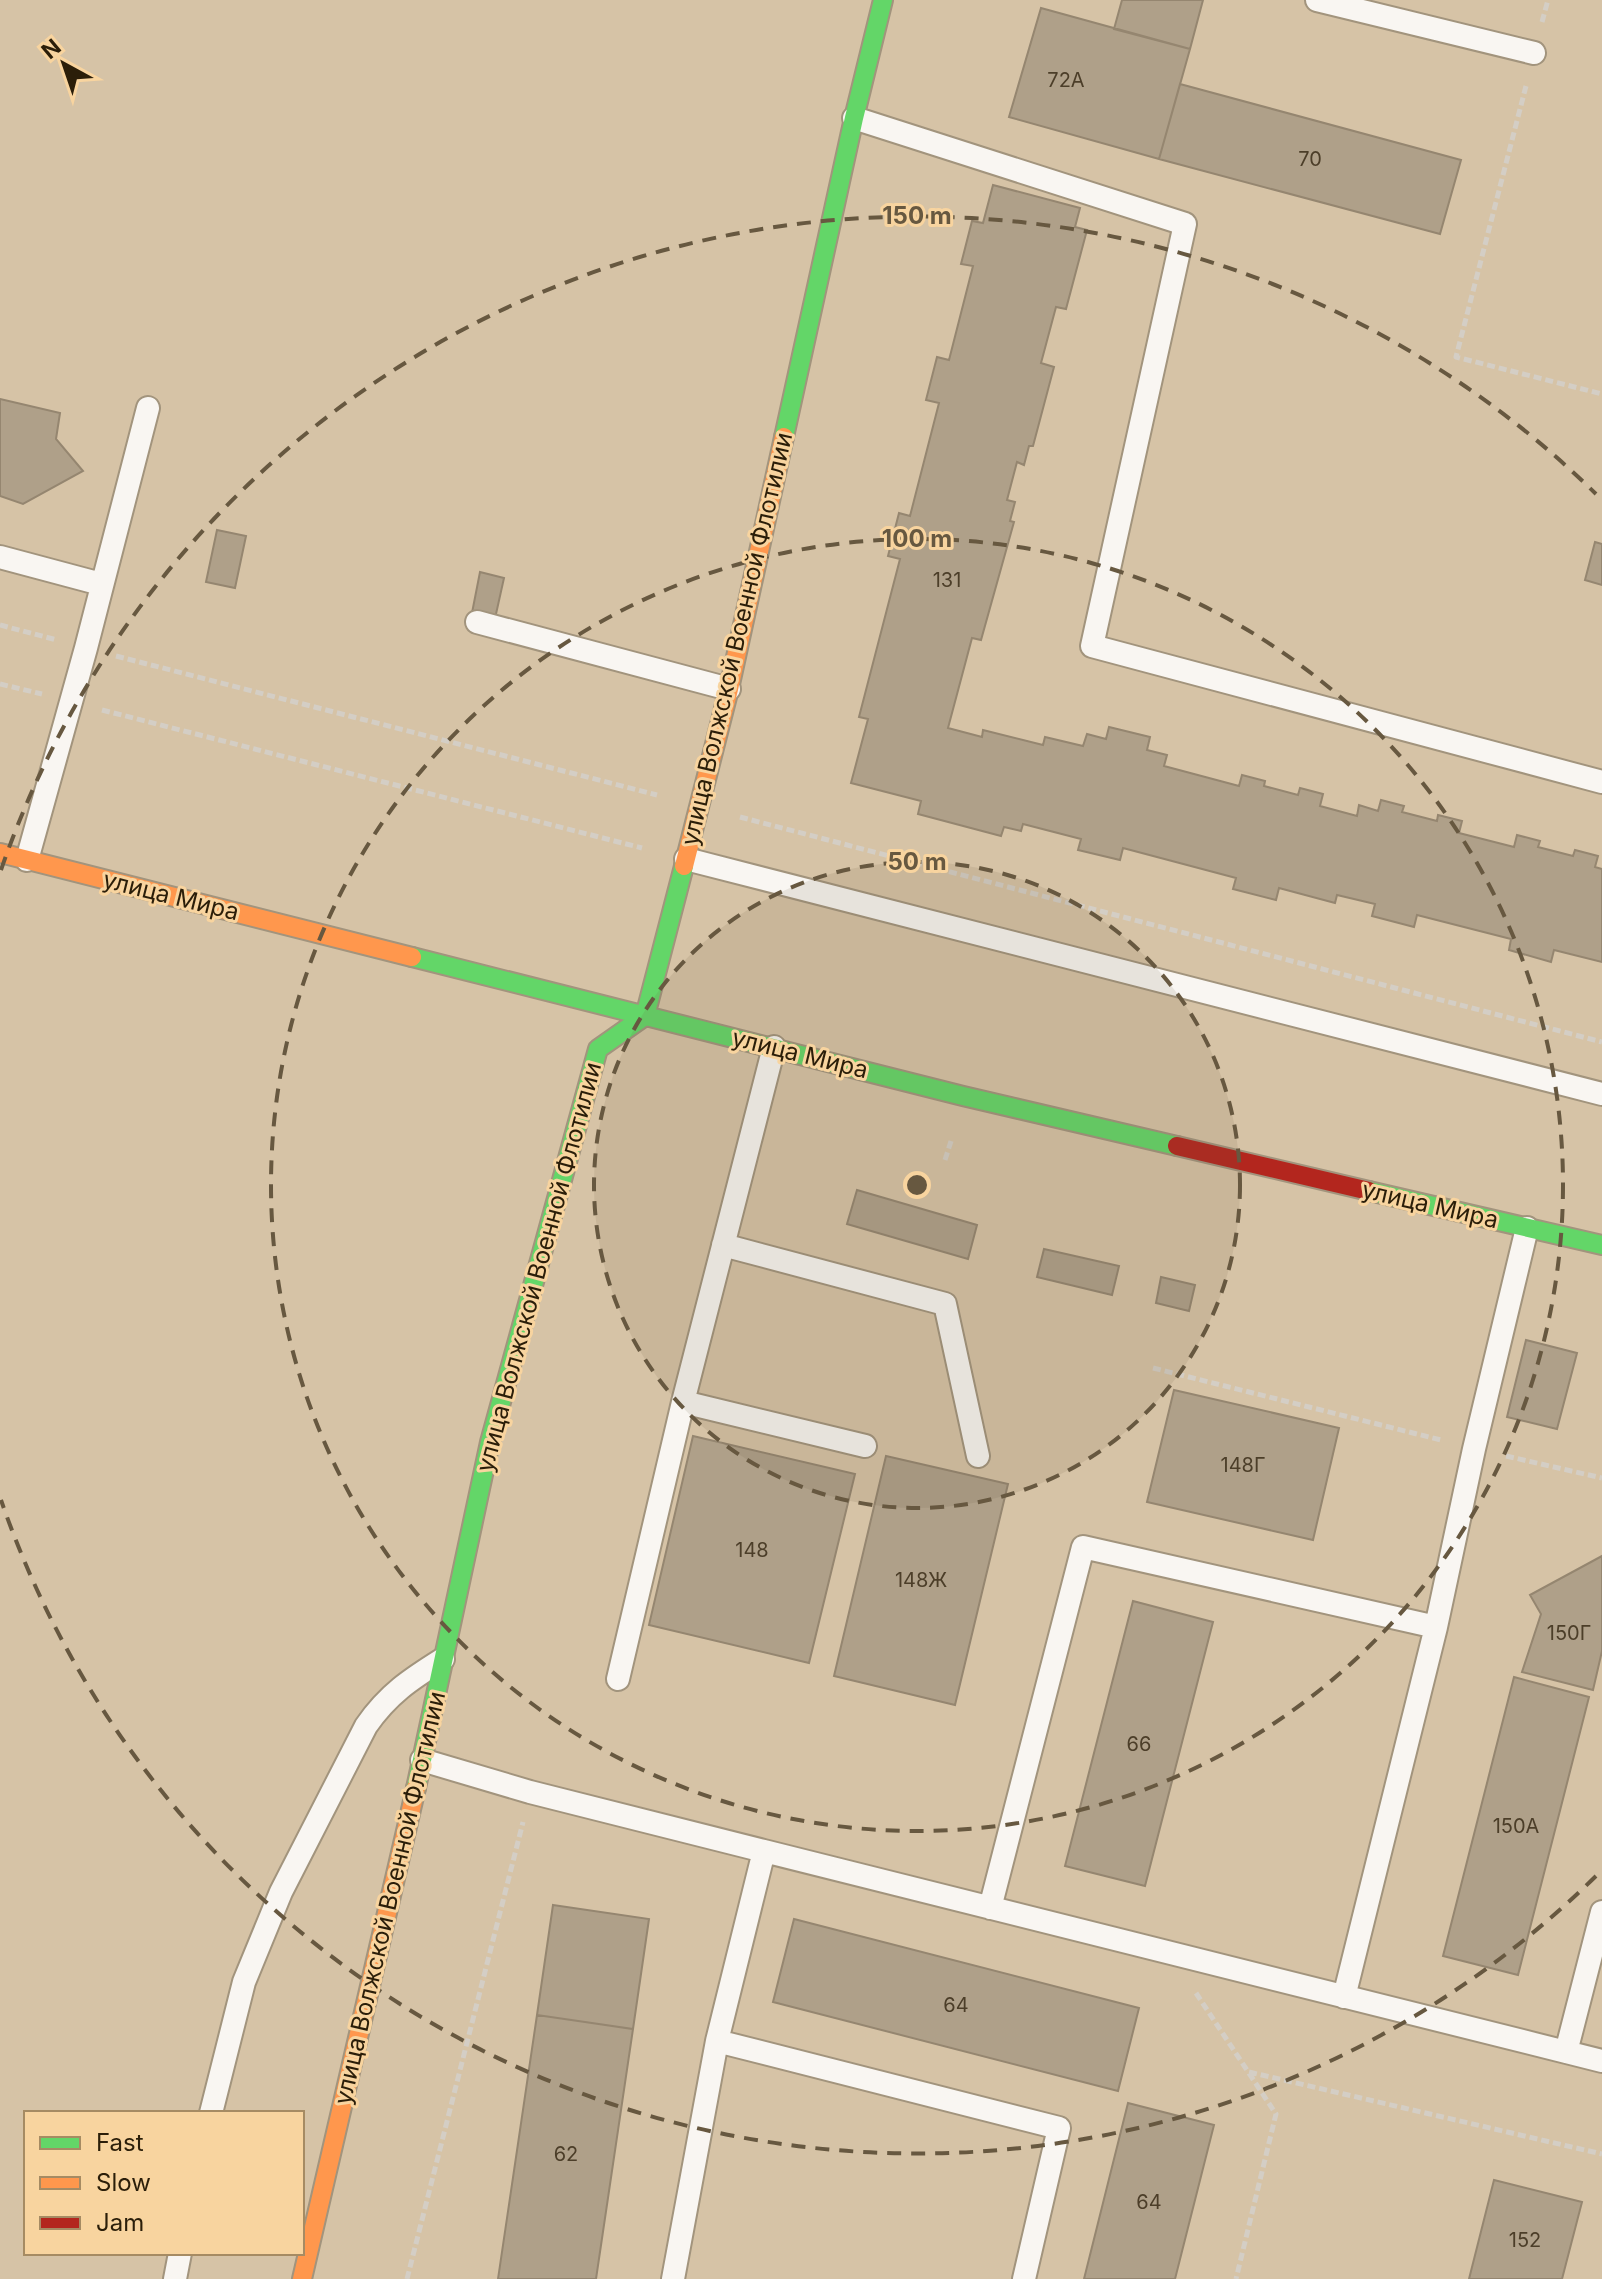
<svg xmlns="http://www.w3.org/2000/svg" width="1602" height="2279" viewBox="0 0 1602 2279" font-family="Inter,sans-serif">
<style>
.building{fill:#afa089;stroke:#958670;stroke-width:2}
.lines{fill:none;stroke-linecap:round;stroke-linejoin:round}
.lane-casing{stroke:#a2947d;stroke-width:26}
.fast-casing{stroke:#a2947d;stroke-width:22}
.slow-casing{stroke:#a2947d;stroke-width:22}
.jam-casing{stroke:#a2947d;stroke-width:22}
.path{stroke:#d4cec5;stroke-width:5;stroke-dasharray:8 4;stroke-linecap:butt}
.lane{stroke:#f9f6f2;stroke-width:22}
.fast{stroke:#63d668;stroke-width:18}
.slow{stroke:#ff974d;stroke-width:18}
.jam{stroke:#b3261e;stroke-width:18}
.ring{fill:none;stroke:#675840;stroke-width:4;stroke-dasharray:14 10}
.labels{text-anchor:middle;stroke-width:6;stroke-linejoin:round;paint-order:stroke}
.number-label{font-size:20px;fill:#4c3e29}
.street-label{font-size:24px;fill:#2b1e09;stroke:#f8d49f}
.centre{fill:#675840;stroke:#f8d49f;stroke-width:4}
.ring-label{font-size:24px;text-anchor:middle;font-weight:bold;fill:#675840;stroke:#f8d49f;stroke-width:6;stroke-linejoin:round;paint-order:stroke}
</style>
<rect width="100%" height="100%" fill="#d6c3a6"/>
<path class="building" d="M1122,0H1203L1190,49L1114,29Z
M1041,8L1190,49L1159,159L1009,117Z
M1180,84L1461,160L1440,234L1159,159Z
M993,185L1080,208L1075,227L1087,230L1066,309L1056,307L1041,363L1054,367L1033,446H1029L1024,465L1017,462L1007,500L1015,502L1010,521L1014,522L981,640L972,638L948,728L982,737L983,730L1043,745L1045,737L1083,746L1087,734L1106,739L1109,727L1150,737L1147,750L1167,755L1164,766L1239,786L1242,775L1265,781L1264,786L1298,795L1300,788L1323,794L1320,806L1357,816L1359,805L1378,811L1381,800L1404,806L1402,812L1437,821L1438,815L1462,821L1459,833L1514,847L1517,835L1540,841L1538,847L1573,856L1575,850L1598,856L1595,867L1602,869V962L1554,950L1551,962L1509,950L1511,939L1417,915L1414,927L1372,916L1375,904L1337,895L1335,903L1279,888L1276,900L1233,889L1236,878L1123,848L1120,860L1078,850L1081,839L1023,824L1021,831L1004,827L1001,836L918,814L921,801L851,783L868,719L859,717L900,559L888,556L899,513L910,516L939,403L926,400L937,357L949,360L973,266L961,264L972,221L983,223Z
M0,399L60,413L56,439L83,471L23,504L0,496Z
M217,530L246,536L235,588L206,582Z
M1595,542L1602,544V585L1585,580Z
M480,572L504,578L494,623L471,618Z
M857,1190L977,1225L968,1259L847,1224Z
M1044,1249L1119,1266L1112,1295L1037,1277Z
M1161,1277L1195,1285L1189,1311L1156,1303Z
M1526,1340L1577,1353L1557,1429L1507,1417Z
M1174,1390L1339,1428L1313,1540L1147,1502Z
M693,1436L855,1474L809,1663L649,1625Z
M886,1456L1008,1484L955,1705L834,1676Z
M1602,1556V1651L1593,1690L1522,1672L1541,1614L1530,1595Z
M1133,1601L1213,1622L1145,1886L1065,1866Z
M1514,1677L1589,1697L1518,1975L1443,1956Z
M553,1905L649,1919L633,2029L537,2015Z
M794,1919L1139,2008L1118,2091L773,2002Z
M537,2015L633,2029L596,2279H498Z
M1128,2103L1214,2125L1175,2279H1084Z
M1494,2180L1582,2202L1562,2279H1469Z"/>
<g class="lines">
<defs>
<path id="lane" d="M1317,0L1534,53
M854,118L1185,224L1092,646L1602,782
M0,557L101,584
M477,622L729,689
M686,859L1602,1094
M27,860L86,648L148,408
M723,1245L945,1304L978,1456
M683,1402L865,1446
M618,1679L683,1402L774,1047
M422,1760L530,1792L764,1851
M990,1908L1083,1547L1436,1627
M1344,1997L1436,1627L1474,1449L1527,1228
M1566,2052L1602,1912
M211,2113L244,1982L281,1892L366,1726C388,1694 411,1679 443,1659
M175,2279L180,2253
M673,2279L717,2041
M1024,2279L1059,2128L717,2041L764,1851L1602,2061"/>
<path id="fast" d="M784,437L854,118L883,0
M412,957L963,1096L1177,1146
M1369,1191L1602,1245
M416,1788L490,1442L598,1049L645,1016L684,866"/>
<path id="slow" d="M0,853L412,957
M684,866L729,689L784,437
M302,2279L416,1788"/>
<path id="jam" d="M1177,1146L1369,1191"/>
</defs>
<use href="#lane" class="lane-casing"/>
<use href="#fast" class="fast-casing"/>
<use href="#slow" class="slow-casing"/>
<use href="#jam" class="jam-casing"/>
<path class="path" d="M1542,22L1548,0
M1526,86L1456,357L1602,394
M0,625L57,640
M116,656L657,795
M0,684L42,694
M102,710L642,848
M740,817L1602,1042
M945,1160L952,1138
M1153,1368L1441,1440
M1506,1456L1602,1478
M1196,1993L1276,2114L1236,2279
M1249,2072L1602,2154
M407,2279L523,1822"/>
<use href="#lane" class="lane"/>
<use href="#fast" class="fast"/>
<use href="#slow" class="slow"/>
<use href="#jam" class="jam"/>
</g>
<circle cx="917" cy="1185" r="323" fill="#675840" fill-opacity=".12"/>
<g class="ring">
<circle cx="917" cy="1185" r="323"/>
<circle cx="917" cy="1185" r="646"/>
<path d="M1596 1876A969 969 0 0 1 1 1500M1 870A969 969 0 0 1 1596 494"/>
</g>
<g class="labels">
<g class="number-label">
<text x="1066" y="87">72А</text>
<text x="1310" y="166">70</text>
<text x="947" y="587">131</text>
<text x="1243" y="1472">148Г</text>
<text x="752" y="1557">148</text>
<text x="921" y="1587">148Ж</text>
<text x="1569" y="1640">150Г</text>
<text x="1139" y="1751">66</text>
<text x="1516" y="1833">150А</text>
<text x="956" y="2012">64</text>
<text x="566" y="2161">62</text>
<text x="1149" y="2209">64</text>
<text x="1525" y="2247">152</text>
</g>
<g class="street-label">
<text transform="translate(737 639) rotate(-77)" y="8">улица Волжской Военной Флотилии</text>
<text transform="translate(171 896) rotate(14)" y="8">улица Мира</text>
<text transform="translate(800 1054) rotate(14)" y="8">улица Мира</text>
<text transform="translate(1430 1205) rotate(13)" y="8">улица Мира</text>
<text transform="translate(539 1267) rotate(-75)" y="8">улица Волжской Военной Флотилии</text>
<text transform="translate(390 1898) rotate(-77)" y="8">улица Волжской Военной Флотилии</text>
</g>
</g>
<circle cx="917" cy="1185" r="12" class="centre"/>
<g class="ring-label">
<text x="917" y="224">150 m</text>
<text x="917" y="547">100 m</text>
<text x="917" y="870">50 m</text>
</g>
<rect x="24" y="2111" width="280" height="144" fill="#f8d49f" stroke="#a68b63" stroke-width="2"/>
<rect x="40" y="2137" width="40" height="12" fill="#63d668" stroke="#a68b63" stroke-width="2"/>
<text x="96" y="2151" font-size="24" fill="#2b1e09">Fast</text>
<rect x="40" y="2177" width="40" height="12" fill="#ff974d" stroke="#a68b63" stroke-width="2"/>
<text x="96" y="2191" font-size="24" fill="#2b1e09">Slow</text>
<rect x="40" y="2217" width="40" height="12" fill="#b3261e" stroke="#a68b63" stroke-width="2"/>
<text x="96" y="2231" font-size="24" fill="#2b1e09">Jam</text>
<g transform="translate(64 64) rotate(320)" stroke="#f8d49f" stroke-width="6" paint-order="stroke">
<path d="M0-6L14 30L0 20L-14 30Z" fill="#2b1e09"/>
<text y="-12" font-size="22" font-weight="bold" text-anchor="middle" fill="#2b1e09">N</text>
</g>
</svg>
